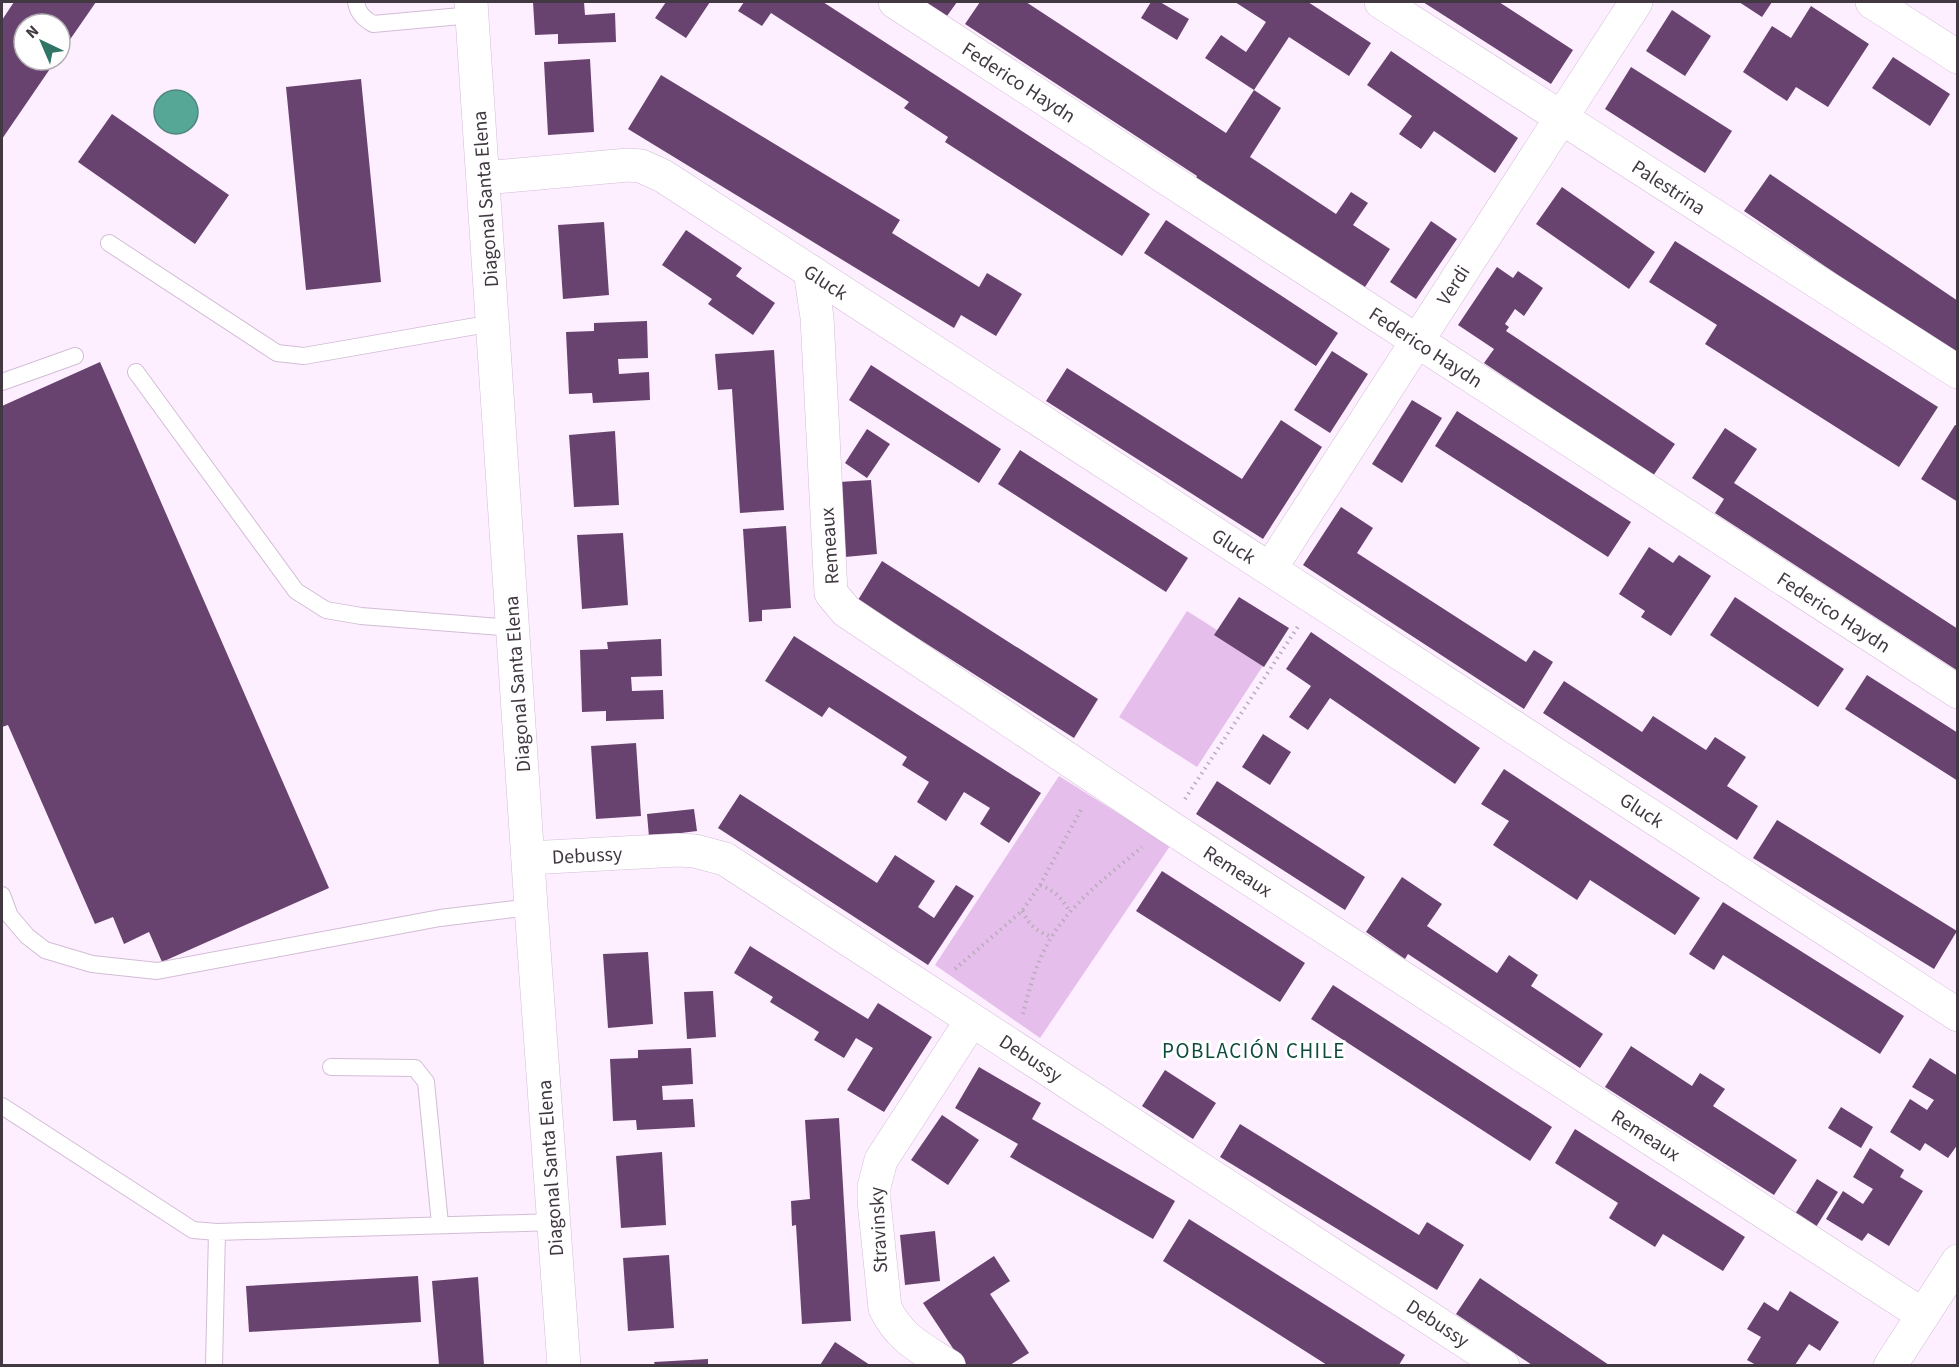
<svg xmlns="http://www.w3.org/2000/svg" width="1959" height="1367" viewBox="0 0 1959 1367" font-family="'Source Sans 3',sans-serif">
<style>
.green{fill:#e5beeb}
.water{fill:#56a796;stroke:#50867d;stroke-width:1.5}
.building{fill:#69436f}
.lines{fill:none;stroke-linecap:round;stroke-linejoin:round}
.lane-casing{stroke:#d3bcd6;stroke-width:18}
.street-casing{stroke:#d3bcd6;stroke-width:34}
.secondary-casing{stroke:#d3bcd6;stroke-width:34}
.path{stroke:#b8acba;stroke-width:4;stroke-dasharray:1.5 4.5;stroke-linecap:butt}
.lane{stroke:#fff;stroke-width:16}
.street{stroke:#fff;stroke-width:33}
.secondary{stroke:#fff;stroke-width:33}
.labels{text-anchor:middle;stroke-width:6;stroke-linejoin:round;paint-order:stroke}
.street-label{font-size:20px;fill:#413842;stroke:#fff}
.neighbourhood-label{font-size:21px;letter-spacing:1.5px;fill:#10493f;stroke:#fff}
</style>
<rect width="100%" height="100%" fill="#fdefff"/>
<path class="green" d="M1187,611L1266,661L1197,767L1119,717Z
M1059,776L1170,846L1040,1038L935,965Z"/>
<path class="water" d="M154 112a22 22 0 1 1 44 0a22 22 0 1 1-44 0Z"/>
<path class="building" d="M14,2H96L60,54V24H24V60H56L2,139V20Z
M533,2H584L585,15L615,13L616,42L558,44V34L535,35Z
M666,2H710L686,38L655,18Z
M744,2H823L1150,214L1122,256L945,142L948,137L904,108L909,102L771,13L762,26L738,11Z
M925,2H957L947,16Z
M980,2H1026L1226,133L1254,90L1281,108L1250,157L1336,214L1351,192L1368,203L1353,225L1390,249L1363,290L1195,180L1197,176L965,24Z
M1151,2H1160L1189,19L1177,40L1141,18Z
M1235,2H1308L1371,43L1349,76L1289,37L1254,90L1205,58L1221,35L1246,52L1266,22Z
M1423,2H1499L1573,50L1551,84Z
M1739,2H1772L1762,17Z
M1811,6L1869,44L1828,107L1796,87L1787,101L1743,72L1772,26L1791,38Z
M1672,10L1711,36L1685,76L1646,51Z
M1391,51L1518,138L1495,173L1434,131L1421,149L1399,134L1412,116L1367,85Z
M1893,57L1950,94L1930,126L1872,88Z
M590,59L594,132L548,135L544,62Z
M1631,67L1732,131L1705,173L1605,109Z
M661,75L900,220L892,233L979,287L987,273L1022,294L996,336L961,315L954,328L628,129Z
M361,79L381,282L306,290L286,87Z
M112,114L229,195L195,244L78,162Z
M1770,174L1958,301V357L1744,211Z
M1562,187L1655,252L1629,289L1536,224Z
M1166,220L1338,333L1316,366L1144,253Z
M1431,221L1457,239L1416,299L1390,282Z
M604,222L609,295L563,299L558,225Z
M686,230L742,268L736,276L775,303L753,335L708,304L712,299L662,265Z
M1675,241L1938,407L1899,467L1705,344L1717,325L1649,282Z
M1497,267L1513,278L1518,271L1543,288L1524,316L1515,309L1505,324L1509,327L1506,331L1675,444L1653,476L1484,363L1494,349L1458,325Z
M647,321L648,358L618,359L619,374L649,372L650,400L593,403L592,393L569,394L566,332L594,331V323Z
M774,350L784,510L740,513L732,389L718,390L715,354Z
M1332,351L1368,374L1330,433L1294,410Z
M100,362L329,888L162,962L149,932L124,944L113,917L95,924L8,725L2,727V406Z
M871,365L1001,449L979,483L849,400Z
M1067,368L1242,479L1281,420L1322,447L1263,539L1046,401Z
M1412,400L1442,418L1402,483L1372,464Z
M1457,411L1631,522L1608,557L1435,446Z
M1955,425L1958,426V502L1921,479Z
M1725,428L1757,449L1734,483L1958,629V671L1715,513L1724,499L1692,478Z
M867,429L890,444L867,478L845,463Z
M615,431L619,505L574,507L569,435Z
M1020,450L1188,558L1166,592L998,484Z
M871,480L877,554L845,557L839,482Z
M1341,507L1373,528L1357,553L1526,662L1534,650L1553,662L1524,709L1303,565Z
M786,526L791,608L762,610V621L749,622L743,529Z
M623,533L628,605L582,609L577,535Z
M1649,547L1673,563L1679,555L1711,576L1671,636L1641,617L1645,611L1619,594Z
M882,561L1098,699L1074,738L858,600Z
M1239,597L1289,628L1264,667L1214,635Z
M1735,597L1844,669L1818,707L1710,635Z
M1311,632L1480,748L1455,784L1330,698L1308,730L1289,717L1311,686L1286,669Z
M794,636L1041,793L1009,843L980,824L990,808L964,792L946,821L917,802L929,782L902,765L907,757L829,707L822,717L765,681Z
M661,639L662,676L631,677L632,691L663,690L664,719L606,721V711L582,712L580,650L608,649L607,642Z
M1867,675L1958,733V781L1845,709Z
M1564,681L1642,732L1653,716L1706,750L1715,737L1746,757L1727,786L1758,806L1737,840L1543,713Z
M1263,734L1291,752L1270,785L1242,767Z
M636,743L641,816L596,819L591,746Z
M1504,769L1700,898L1675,935L1590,880L1577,900L1493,845L1509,821L1481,804Z
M1217,781L1365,877L1345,910L1196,814Z
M740,794L877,883L895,855L935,881L918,907L934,918L956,885L974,896L928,965L718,828Z
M694,809L697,831L649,837L647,814Z
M1777,820L1957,931L1934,969L1753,858Z
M1162,871L1305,963L1280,1002L1136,911Z
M1402,877L1442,904L1427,926L1497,973L1509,955L1538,975L1531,986L1603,1034L1580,1068L1408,954L1405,959L1366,932Z
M1723,902L1904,1016L1880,1054L1723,955L1714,970L1689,954Z
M750,946L868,1019L878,1003L932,1037L884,1112L847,1090L873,1048L856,1038L844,1058L814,1040L819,1032L770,1002L773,997L734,973Z
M648,952L653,1024L608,1028L603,954Z
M1333,985L1552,1127L1530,1161L1311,1019Z
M713,991L716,1037L687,1039L684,992Z
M1631,1046L1692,1086L1700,1073L1725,1089L1713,1106L1797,1160L1774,1195L1605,1087Z
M691,1048L693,1084L662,1086L663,1100L693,1099L695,1127L637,1130L636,1120L613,1121L610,1059L638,1058V1050Z
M1930,1058L1958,1076V1144L1948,1158L1925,1143L1920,1151L1890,1132L1910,1099L1927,1110L1934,1100L1912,1087Z
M979,1067L1041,1103L1032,1119L1175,1201L1153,1239L1010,1157L1018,1144L955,1108Z
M1165,1070L1216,1103L1193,1139L1142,1106Z
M1841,1107L1873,1127L1861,1148L1828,1128Z
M942,1115L979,1140L948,1185L911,1160Z
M839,1118L851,1321L802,1324L796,1225L792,1226L791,1201L810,1199L805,1120Z
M1240,1124L1419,1235L1427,1222L1464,1245L1437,1290L1220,1157Z
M1575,1129L1745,1237L1723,1271L1663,1234L1655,1247L1609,1218L1618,1203L1555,1163Z
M1870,1148L1904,1170L1900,1177L1923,1191L1889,1246L1868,1233L1862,1241L1826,1219L1843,1191L1863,1204L1873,1189L1853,1177Z
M662,1152L666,1225L621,1228L616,1156Z
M1817,1179L1838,1192L1816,1227L1795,1214Z
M1189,1219L1405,1355L1399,1365H1327L1163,1261Z
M935,1231L940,1281L905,1285L900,1235Z
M669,1255L674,1328L628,1331L623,1258Z
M994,1256L1010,1281L990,1294L1029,1353L1010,1365H964L923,1303Z
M418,1276L421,1322L249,1332L246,1286Z
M478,1277L484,1365H439L432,1281Z
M1480,1278L1505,1295L1609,1365H1532L1480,1330L1456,1314Z
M1790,1291L1839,1322L1820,1351L1809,1344L1795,1365H1756L1747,1360L1761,1337L1747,1329L1764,1302L1778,1311Z
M835,1342L870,1365H820Z
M708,1359V1365H655L654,1362Z"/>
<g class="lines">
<defs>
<path id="lane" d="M356,2C358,13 363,18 373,24L472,15
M109,243L277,353L304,356L493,323
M136,372L296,591L326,610L361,616L513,628
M2,382L75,356
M2,895L10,916L27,936L45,950L92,964L157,971L440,918L531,907
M331,1067L415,1068L426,1082L440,1224
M2,1106L193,1230L217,1232L555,1222
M214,1366L217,1232"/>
<path id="street" d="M895,2L1958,692
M1381,2L1958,372
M1872,2L1958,57
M484,178L628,165L641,166L663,176L1958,1015
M810,271L817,317L831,593L846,611L1168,826L1923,1315
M1270,569L1636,2
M528,858L679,850L695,851L725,859L1503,1366
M949,1366C921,1348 900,1339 885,1308L874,1201V1187L881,1160L972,1020
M1890,1366L1958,1261"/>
<path id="secondary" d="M471,2L531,907L564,1366"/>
</defs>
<use href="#lane" class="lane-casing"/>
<use href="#street" class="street-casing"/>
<use href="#secondary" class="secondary-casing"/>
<path class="path" d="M1185,799L1299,625
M1040,885C1055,891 1062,898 1070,912
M1022,911C1029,925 1038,933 1053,937
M955,969L1022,911L1040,885L1082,808
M1023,1014C1028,993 1036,964 1047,945C1069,904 1108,876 1142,847"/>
<use href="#lane" class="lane"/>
<use href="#street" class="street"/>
<use href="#secondary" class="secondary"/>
</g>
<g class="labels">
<g class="street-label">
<text transform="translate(1019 82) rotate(33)" y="7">Federico Haydn</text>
<text transform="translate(1669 187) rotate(33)" y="7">Palestrina</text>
<text transform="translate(485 199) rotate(-94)" y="7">Diagonal Santa Elena</text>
<text transform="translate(826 282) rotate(33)" y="7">Gluck</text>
<text transform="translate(1453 285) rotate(-57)" y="7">Verdi</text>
<text transform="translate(1426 347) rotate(33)" y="7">Federico Haydn</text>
<text transform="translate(829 546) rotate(-94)" y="7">Remeaux</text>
<text transform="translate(1234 546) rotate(33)" y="7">Gluck</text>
<text transform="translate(1834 612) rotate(33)" y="7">Federico Haydn</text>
<text transform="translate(517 684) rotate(-94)" y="7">Diagonal Santa Elena</text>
<text transform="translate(1642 810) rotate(33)" y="7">Gluck</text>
<text transform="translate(587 855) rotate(-3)" y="7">Debussy</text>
<text transform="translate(1238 871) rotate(33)" y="7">Remeaux</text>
<text transform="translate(1031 1058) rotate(33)" y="7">Debussy</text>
<text transform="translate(1646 1135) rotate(33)" y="7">Remeaux</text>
<text transform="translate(550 1168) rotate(-94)" y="7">Diagonal Santa Elena</text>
<text transform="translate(878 1230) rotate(-93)" y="7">Stravinsky</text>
<text transform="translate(1438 1323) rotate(33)" y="7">Debussy</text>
</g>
<g class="neighbourhood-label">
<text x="1254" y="1058">POBLACIÓN CHILE</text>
</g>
</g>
<rect width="1959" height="1367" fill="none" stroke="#413842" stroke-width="6"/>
<g transform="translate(42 42) rotate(316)"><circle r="28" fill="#ffffff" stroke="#b3afb3" stroke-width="1.5"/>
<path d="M0-4.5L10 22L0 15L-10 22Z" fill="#317567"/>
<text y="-9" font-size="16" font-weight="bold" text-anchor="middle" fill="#413842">N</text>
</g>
</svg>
